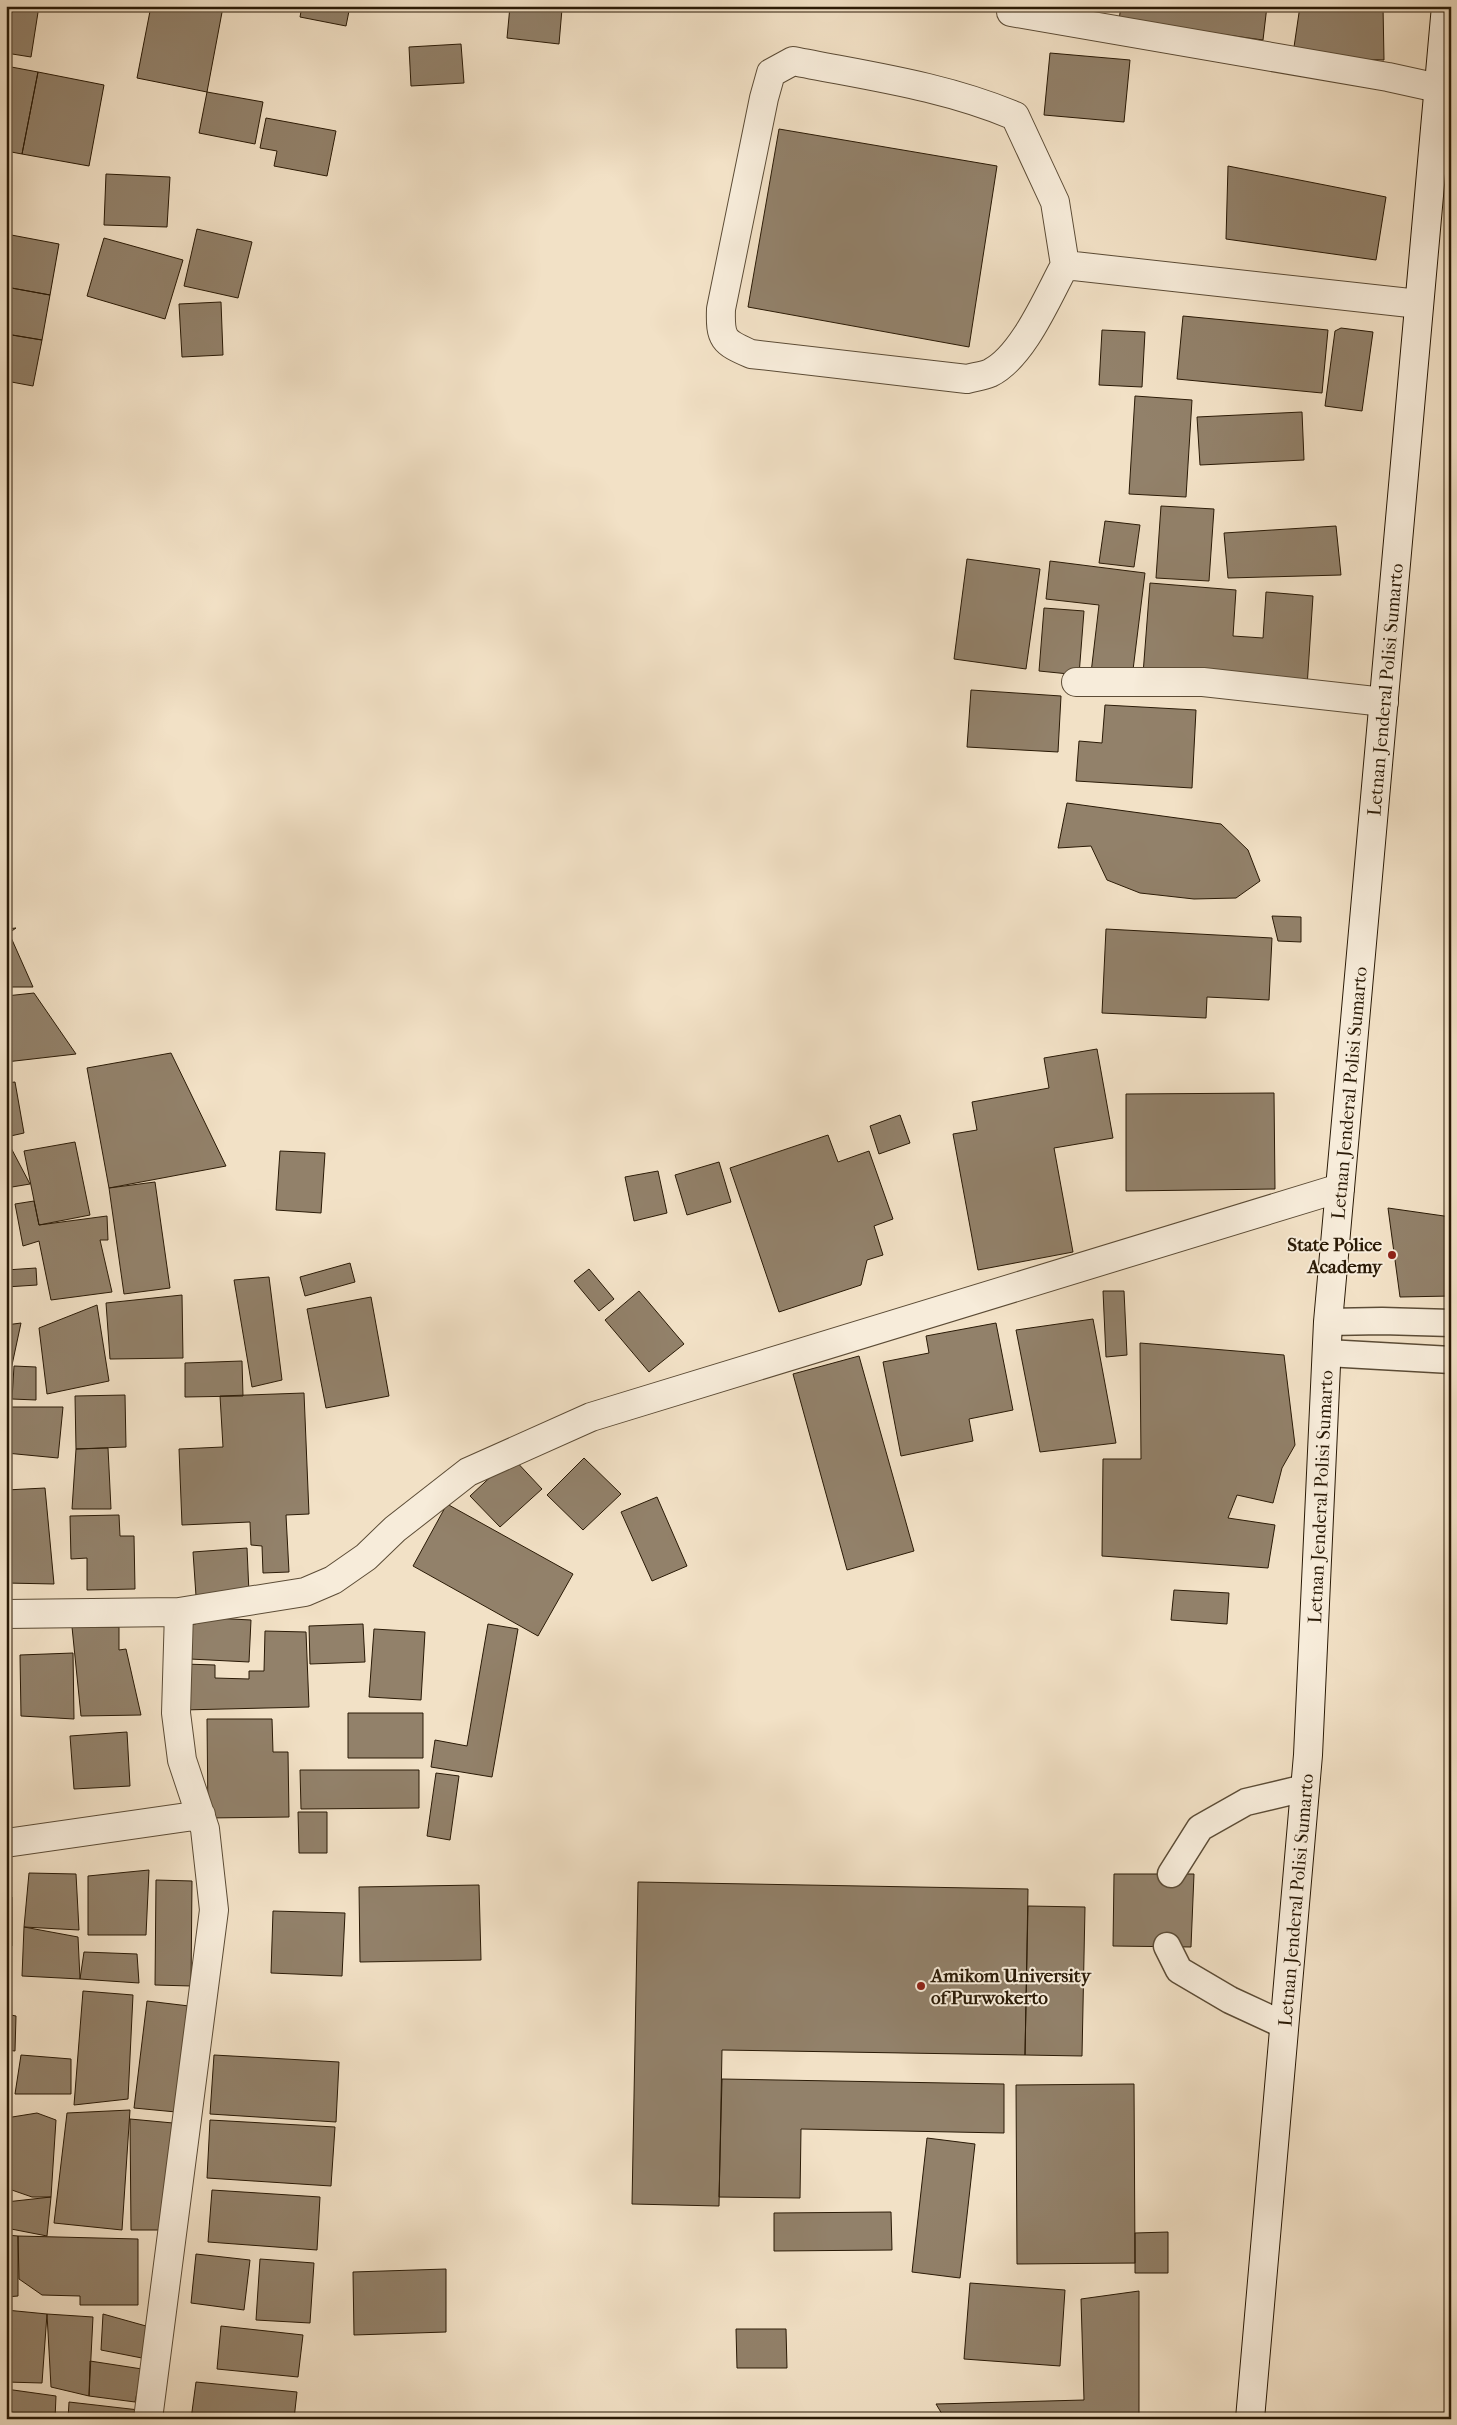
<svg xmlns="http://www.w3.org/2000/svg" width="1457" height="2425" viewBox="0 0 1457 2425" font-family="'IM FELL French Canon',serif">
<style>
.building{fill:#92816a;stroke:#2a1a06}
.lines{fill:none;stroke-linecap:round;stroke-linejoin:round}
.lane-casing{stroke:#5c4c36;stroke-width:29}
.street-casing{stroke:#5c4c36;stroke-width:30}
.secondary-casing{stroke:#2a1a06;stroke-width:30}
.lane{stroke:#f7ecda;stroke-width:26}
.street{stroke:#f7ecda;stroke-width:28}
.secondary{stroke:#f7ecda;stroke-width:28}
.poi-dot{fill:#8f2418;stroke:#f7ecda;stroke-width:2}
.labels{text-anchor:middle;stroke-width:4;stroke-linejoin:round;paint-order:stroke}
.street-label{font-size:19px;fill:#2a1a06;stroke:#f7ecda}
.poi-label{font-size:19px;font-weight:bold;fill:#2a1a06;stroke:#f7ecda;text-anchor:end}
</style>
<rect width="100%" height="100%" fill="#f2e1c6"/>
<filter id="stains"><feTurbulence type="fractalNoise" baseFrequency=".004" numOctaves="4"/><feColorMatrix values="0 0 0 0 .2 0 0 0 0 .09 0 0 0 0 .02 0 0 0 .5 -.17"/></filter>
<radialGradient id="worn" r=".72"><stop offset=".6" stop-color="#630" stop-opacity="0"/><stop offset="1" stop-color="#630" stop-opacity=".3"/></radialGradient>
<path class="building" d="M6,6H39L31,57L6,53Z
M151,6L223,7L207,92L137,78Z
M302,6H350L346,26L300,17Z
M510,6L562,9L559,44L507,38Z
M1121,6H1267L1263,40L1119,20Z
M1300,6H1383L1384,60L1346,59L1294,47Z
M461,44L464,83L411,86L409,47Z
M1050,53L1130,60L1124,122L1044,115Z
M6,66L38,72L22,154L6,151Z
M38,72L104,85L89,166L22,154Z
M207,92L263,102L255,144L199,133Z
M266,118L336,131L327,176L274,166L277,151L260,148Z
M779,129L997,166L969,347L748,307Z
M1228,166L1386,197L1376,260L1226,239Z
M106,174L170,177L167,227L104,225Z
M197,229L252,242L238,298L184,286Z
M6,234L59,244L50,295L6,287Z
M104,238L183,260L165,319L87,296Z
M6,287L50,295L42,340L6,334Z
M221,302L223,355L182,357L179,304Z
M1183,316L1328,330L1322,393L1177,379Z
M1341,328L1373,332L1362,411L1325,406L1335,331Z
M1102,330L1145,332L1142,387L1099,385Z
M6,334L42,340L33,386L6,381Z
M1135,396L1192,400L1186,497L1129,494Z
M1302,412L1304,460L1200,465L1197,417Z
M1161,506L1214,509L1209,581L1156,578Z
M1105,521L1140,525L1134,567L1099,563Z
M1336,526L1341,575L1228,578L1224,533Z
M967,559L1040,569L1026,669L954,659Z
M1050,561L1145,573L1132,678L1091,673L1099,605L1046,599Z
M1150,583L1236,590L1233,636L1263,638L1266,592L1313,596L1307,687L1143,674Z
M1044,608L1084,611L1079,675L1039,671Z
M971,690L1061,696L1058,752L967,747Z
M1105,705L1196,710L1192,788L1076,781L1079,741L1102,743Z
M1067,803L1221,824L1248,850L1260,881L1236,898L1194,899L1140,893L1107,880L1091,846L1058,848Z
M1272,916L1301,917V942L1278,941Z
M16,928L9,933L33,987H6V929Z
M1106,929L1272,938L1269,1000L1207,997L1206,1018L1102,1013Z
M34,993L76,1054L6,1062V996Z
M1097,1049L1113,1138L1054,1148L1073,1252L978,1270L953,1134L977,1130L972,1102L1049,1088L1044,1058Z
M171,1053L226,1166L109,1188L87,1068Z
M15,1082L24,1133L6,1137V1083Z
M1274,1093L1275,1189L1126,1191V1094Z
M900,1115L910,1143L879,1154L870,1126Z
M828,1135L838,1162L869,1151L893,1219L874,1226L883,1255L867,1260L861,1285L779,1312L730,1168Z
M75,1142L90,1215L39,1225L24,1151Z
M6,1146H10L30,1184L6,1188Z
M280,1151L325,1153L321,1213L276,1210Z
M719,1162L731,1202L687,1215L675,1175Z
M658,1171L667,1213L634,1221L625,1177Z
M155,1182L170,1288L124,1294L109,1188Z
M34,1201L39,1225L107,1216L108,1240H100L112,1292L51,1300L39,1241L23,1246L15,1204Z
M1388,1208L1451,1217V1296L1400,1297Z
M350,1263L355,1282L305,1296L300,1277Z
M36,1268L37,1285L6,1287V1270Z
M589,1269L614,1299L599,1311L574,1281Z
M269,1277L282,1380L252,1387L234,1280Z
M639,1291L684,1344L649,1372L605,1320Z
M1103,1291H1124L1127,1355L1106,1357Z
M182,1295L183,1358L110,1359L106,1303Z
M371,1297L389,1396L326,1408L307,1309Z
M97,1305L109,1381L47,1394L39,1328Z
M1093,1319L1116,1443L1040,1452L1016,1330Z
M21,1323L6,1393V1325Z
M996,1323L1013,1410L969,1419L973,1441L901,1456L883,1362L929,1353L926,1336Z
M1140,1343L1284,1355L1295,1445L1282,1468L1273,1503L1237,1495L1228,1518L1275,1525L1268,1568L1102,1556L1103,1459H1141Z
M859,1356L914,1551L847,1570L793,1374Z
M242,1361L243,1396L185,1397V1363Z
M14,1366L36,1367V1400L12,1399Z
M304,1393L309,1514L286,1515L289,1572L263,1573L262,1546L251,1545L250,1522L182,1525L179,1449L223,1447L220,1396Z
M125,1395L126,1447L76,1449L75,1396Z
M6,1407H63L58,1458L6,1453Z
M108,1448L111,1509H72L76,1449Z
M512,1457L542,1489L500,1527L470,1496Z
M584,1458L621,1494L583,1530L547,1495Z
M45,1488L54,1584L6,1583V1490Z
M657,1497L687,1566L652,1581L621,1512Z
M447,1504L573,1574L538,1636L413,1566Z
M119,1515L120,1536H134L135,1589L87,1590V1558L71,1559L70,1516Z
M247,1548L249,1593L196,1596L193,1552Z
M1174,1590L1229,1593L1227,1624L1171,1620Z
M213,1618L251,1620L249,1662L190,1659L192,1625Z
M363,1624L365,1662L310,1664L309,1626Z
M488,1624L518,1629L492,1777L431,1767L435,1740L467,1746Z
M72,1627H119V1650L126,1649L141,1715L81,1716Z
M374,1629L425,1632L421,1700L369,1697Z
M265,1631L306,1632L309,1707L182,1710L184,1664L215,1665V1678L249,1679V1671H264Z
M73,1653L74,1719L21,1716L20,1655Z
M6,1665H7L11,1744H6Z
M348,1713H423V1758H348Z
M207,1719H272L273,1752H288L289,1817L208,1818Z
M127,1732L130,1786L74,1789L70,1736Z
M300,1770H419V1808L301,1809Z
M436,1773L459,1776L450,1840L427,1836Z
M298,1812H327V1853H299Z
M149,1870L146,1935H88V1876Z
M29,1873L76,1874L79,1930L24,1927Z
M1114,1874H1194L1191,1947L1113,1946Z
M156,1880L192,1881L191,1986L155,1985Z
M638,1882L1028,1889L1025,2055L722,2050L719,2206L632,2204Z
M479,1885L481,1960L360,1962L359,1887Z
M6,1897H12V1946L6,1945Z
M1028,1906L1085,1907L1082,2056L1025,2055Z
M273,1911L345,1913L342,1976L271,1973Z
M24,1927L78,1937L80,1979L22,1976Z
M84,1952L137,1954L139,1983L80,1979Z
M83,1991L133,1995L128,2099L74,2105Z
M147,2001L189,2006L176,2112L134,2108Z
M6,2014L16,2016L15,2051L6,2050Z
M21,2055L71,2059V2094H15Z
M214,2055L339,2062L336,2122L210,2114Z
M722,2079L1004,2084V2133L801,2129L800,2198L719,2197Z
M1134,2084L1135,2263L1017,2264L1016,2085Z
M130,2110L122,2230L54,2223L67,2113Z
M37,2113L56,2120L51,2197H32L6,2188V2118Z
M130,2119L173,2123L162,2230H131Z
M210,2120L335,2127L331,2186L207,2178Z
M927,2138L975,2144L960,2278L912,2272Z
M212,2190L320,2197L317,2250L208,2242Z
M51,2197L47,2236L6,2228V2202Z
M891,2212L892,2250L774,2251V2213Z
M1168,2232V2273H1135V2233Z
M6,2235L18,2236V2296L6,2297Z
M18,2236L138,2239V2305H80V2296L42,2295L19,2279Z
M196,2254L250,2260L244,2310L191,2303Z
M260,2259L314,2263L310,2323L256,2320Z
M446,2269V2332L354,2335L353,2272Z
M970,2283L1065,2290L1060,2366L964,2359Z
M1139,2291V2419H945L936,2404L1084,2400L1081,2299Z
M6,2310L47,2314L42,2383L6,2382Z
M47,2314L93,2317L89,2396L51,2387Z
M103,2314L146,2326L147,2359L101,2350Z
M221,2326L303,2335L298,2377L217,2369Z
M736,2329H786L787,2368H737Z
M90,2361L142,2369L135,2402L89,2396Z
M196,2382L297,2392L294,2419H191Z
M6,2389L56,2396L55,2419H6Z
M69,2402L139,2410L138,2419H68Z"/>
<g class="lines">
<defs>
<path id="lane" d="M1328,1322L1382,1321L1451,1323
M1327,1353L1451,1360
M1171,1874L1200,1828L1246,1802L1305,1788
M1167,1946L1179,1970L1230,2000L1284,2025"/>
<path id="street" d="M1011,12L1388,77L1438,88
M1065,265L1055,202L1015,116C944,86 868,76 793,61L771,73L764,98L721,309C720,339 723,342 751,354L967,379C974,377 983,376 990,373C1023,357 1048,296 1065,265L1419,304
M1076,682H1203L1384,702
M6,1614L179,1612L305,1592L333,1580L366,1557L395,1529L468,1472L591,1417L1340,1188
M6,1843L201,1815
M148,2419L214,1910L205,1829L182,1760L176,1713L179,1612"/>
<g id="secondary">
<path id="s1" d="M1250,2419L1308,1755L1328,1322L1446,6"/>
</g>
</defs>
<use href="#lane" class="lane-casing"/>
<use href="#street" class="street-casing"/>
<use href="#secondary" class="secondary-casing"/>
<use href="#lane" class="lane"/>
<use href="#street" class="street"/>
<use href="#secondary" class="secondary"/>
</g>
<g class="poi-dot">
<circle cx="1392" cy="1255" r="5"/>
<circle cx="921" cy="1986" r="5"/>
</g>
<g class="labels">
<g class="street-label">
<text dy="7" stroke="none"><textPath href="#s1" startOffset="1735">Letnan Jenderal Polisi Sumarto</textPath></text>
<text dy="7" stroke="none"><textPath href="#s1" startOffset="1330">Letnan Jenderal Polisi Sumarto</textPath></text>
<text dy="7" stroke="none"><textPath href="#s1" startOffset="925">Letnan Jenderal Polisi Sumarto</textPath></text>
<text dy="7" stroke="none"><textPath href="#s1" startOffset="521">Letnan Jenderal Polisi Sumarto</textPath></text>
</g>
<g class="poi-label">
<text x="1382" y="1251">State Police<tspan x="1382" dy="22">Academy</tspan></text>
<text x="931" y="1982" text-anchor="start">Amikom University<tspan x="931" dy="22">of Purwokerto</tspan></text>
</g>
</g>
<rect width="1457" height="2425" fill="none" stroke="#f2e1c6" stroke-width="25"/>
<rect x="8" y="8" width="1442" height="2410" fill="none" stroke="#2a1a06" stroke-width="2.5"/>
<rect x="12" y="12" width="1432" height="2400" fill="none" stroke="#2a1a06"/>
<rect width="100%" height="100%" filter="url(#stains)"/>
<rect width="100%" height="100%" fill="url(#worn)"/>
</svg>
